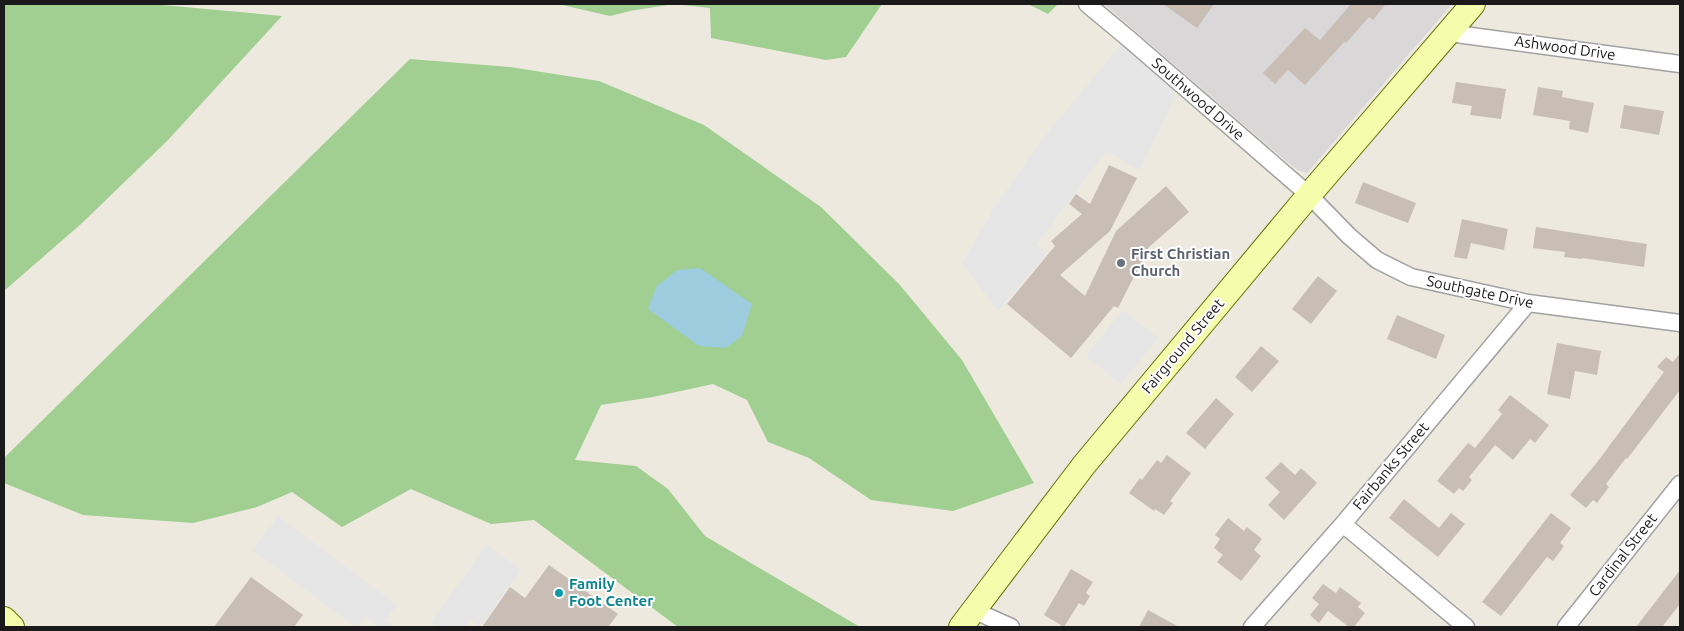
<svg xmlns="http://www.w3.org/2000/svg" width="1684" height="631" viewBox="0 0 1684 631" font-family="Ubuntu,sans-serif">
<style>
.residential{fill:#d9d7d7}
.forest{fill:#a0cf91}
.parking{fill:#e6e6e6}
.water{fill:#9cccde}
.building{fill:#c9beb5}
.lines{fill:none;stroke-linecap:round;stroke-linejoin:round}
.street-casing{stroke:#a1a1a1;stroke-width:19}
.secondary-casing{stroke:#617300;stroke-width:26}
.street{stroke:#fff;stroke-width:16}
.secondary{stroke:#f5fdad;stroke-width:24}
.worship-dot{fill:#6b7280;stroke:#fff;stroke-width:2}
.culture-dot{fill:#0f9aa8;stroke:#fff;stroke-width:2}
.labels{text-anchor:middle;stroke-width:4;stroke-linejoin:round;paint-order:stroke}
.street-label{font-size:15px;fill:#1a1a1a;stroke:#fff}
.worship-label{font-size:15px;font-weight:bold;fill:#5b616d;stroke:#fff;text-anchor:start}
.culture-label{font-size:15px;font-weight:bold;fill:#0d838f;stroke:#fff;text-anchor:start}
</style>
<rect width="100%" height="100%" fill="#ede9df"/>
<path class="residential" d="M1104,4H1452L1307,173L1298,170L1286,161Z"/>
<path class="forest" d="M4,4H151L282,16L167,141L81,224L4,291Z
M558,4H882L846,57L826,60L711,38L710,8L674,4L630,11L610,16Z
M1028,4H1058L1048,14Z
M410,59L510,67L599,81L704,125L821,207L899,284L962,360L1034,483L953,511L871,500L809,458L768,442L747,400L713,384L653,397L601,405L575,460L636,466L668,489L705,536L860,627H678L534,520L491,524L411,489L342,527L292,492L257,507L193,523L83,515L4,483V458Z"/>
<path class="parking" d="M1124,41L1173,86L1175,99L1139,170L1106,151L1036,245L1047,253L998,311L962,263L993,210L1041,141Z
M1123,310L1158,338L1121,384L1086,356Z
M278,516L397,605L385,621L393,627H379L365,616L356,627L253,550Z
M487,545L521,570L480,627L470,620L466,624L470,627H439L431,622Z"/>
<path class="water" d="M700,268L752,304L742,336L726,348L699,346L648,309L656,287L677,270Z"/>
<path class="building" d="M1163,4H1214L1197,28Z
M1351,4H1386L1373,20L1369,17L1346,43L1344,42L1305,85L1288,70L1275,84L1263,73L1305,28L1320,40Z
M1456,82L1506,89L1501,119L1470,115L1472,106L1452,103Z
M1538,87L1563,91L1562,97L1594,103L1588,133L1569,129L1570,121L1533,115Z
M1624,105L1664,111L1659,135L1620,128Z
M1109,165L1137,178L1110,231L1060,275L1085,296L1116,231L1166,186L1189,212L1149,247L1118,308L1114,306L1071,358L1007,304L1055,246L1051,241L1082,214L1069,204L1076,194L1090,204Z
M1363,182L1416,203L1408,223L1355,203Z
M1462,219L1508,229L1504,250L1471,243L1467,259L1454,257Z
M1536,227L1647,244L1644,267L1582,258V259L1564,257L1565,252L1533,248Z
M1318,276L1337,291L1311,324L1292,309Z
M1397,315L1445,335L1436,359L1387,339Z
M1557,343L1601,351L1597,375L1575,371L1570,399L1547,394Z
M1261,346L1279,361L1252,392L1235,377Z
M1680,353V390L1627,459L1626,458L1606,484L1609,487L1597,503L1593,500L1586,508L1570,495L1598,461L1664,372L1657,367L1666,357L1673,362Z
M1510,395L1549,425L1535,443L1530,439L1513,460L1495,445L1469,477L1472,480L1463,491L1459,488L1454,494L1437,481L1468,443L1475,448L1502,414L1498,410Z
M1216,398L1234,414L1205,449L1186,433Z
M1167,455L1191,473L1170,501L1173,503L1164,515L1155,509L1154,511L1129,493L1140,478L1142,480L1157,460L1161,463Z
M1281,462L1295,475L1301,468L1317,483L1284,520L1268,505L1280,492L1265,478Z
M1404,499L1439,528L1451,513L1465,524L1438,557L1389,518Z
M1551,513L1571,528L1560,543L1564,546L1553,561L1547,557L1501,616L1482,602Z
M1228,518L1244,531L1247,527L1262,539L1254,550L1261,556L1241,581L1217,562L1223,555L1214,548L1220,539L1215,535Z
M549,565L618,614L608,627H482L510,587L525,598Z
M1071,569L1093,582L1086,593L1090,596L1084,606L1079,603L1064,627L1044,615Z
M1680,570V604L1662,627H1636Z
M251,577L303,615L294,627H214Z
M1323,584L1336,593L1340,587L1361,603L1358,607L1365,613L1354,627H1349L1328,611L1319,623L1310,615L1319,604L1312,598Z
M1148,610L1179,627H1139Z"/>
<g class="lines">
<defs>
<path id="street" d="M1087,4L1129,39L1309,195L1349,236L1377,260L1411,277L1528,303L1680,323
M1449,33L1680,64
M1343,524L1466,627
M973,610L1011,627
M1252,627L1343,524L1528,303
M1566,627L1680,484"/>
<path id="secondary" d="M4,619L12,627
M961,627L1084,465L1309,195L1473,4"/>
</defs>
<use href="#street" class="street-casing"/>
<use href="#secondary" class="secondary-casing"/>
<use href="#street" class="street"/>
<use href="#secondary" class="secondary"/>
</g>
<circle class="worship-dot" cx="1121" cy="263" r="5"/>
<circle class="culture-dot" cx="559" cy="593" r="5"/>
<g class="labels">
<g class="street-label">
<text transform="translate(1565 48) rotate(8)" y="5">Ashwood Drive</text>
<text transform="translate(1198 99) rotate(41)" y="5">Southwood Drive</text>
<text transform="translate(1480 292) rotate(12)" y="5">Southgate Drive</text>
<text transform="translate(1183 346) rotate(-50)" y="5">Fairground Street</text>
<text transform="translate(1391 466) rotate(-50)" y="5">Fairbanks Street</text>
<text transform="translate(1623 555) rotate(-52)" y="5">Cardinal Street</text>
</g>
<g class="worship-label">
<text x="1131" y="259">First Christian<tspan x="1131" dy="17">Church</tspan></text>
</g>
<g class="culture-label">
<text x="569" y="589">Family<tspan x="569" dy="17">Foot Center</tspan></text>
</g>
</g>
<rect width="1684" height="631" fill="none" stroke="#1a1a1a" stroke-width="10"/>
</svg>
